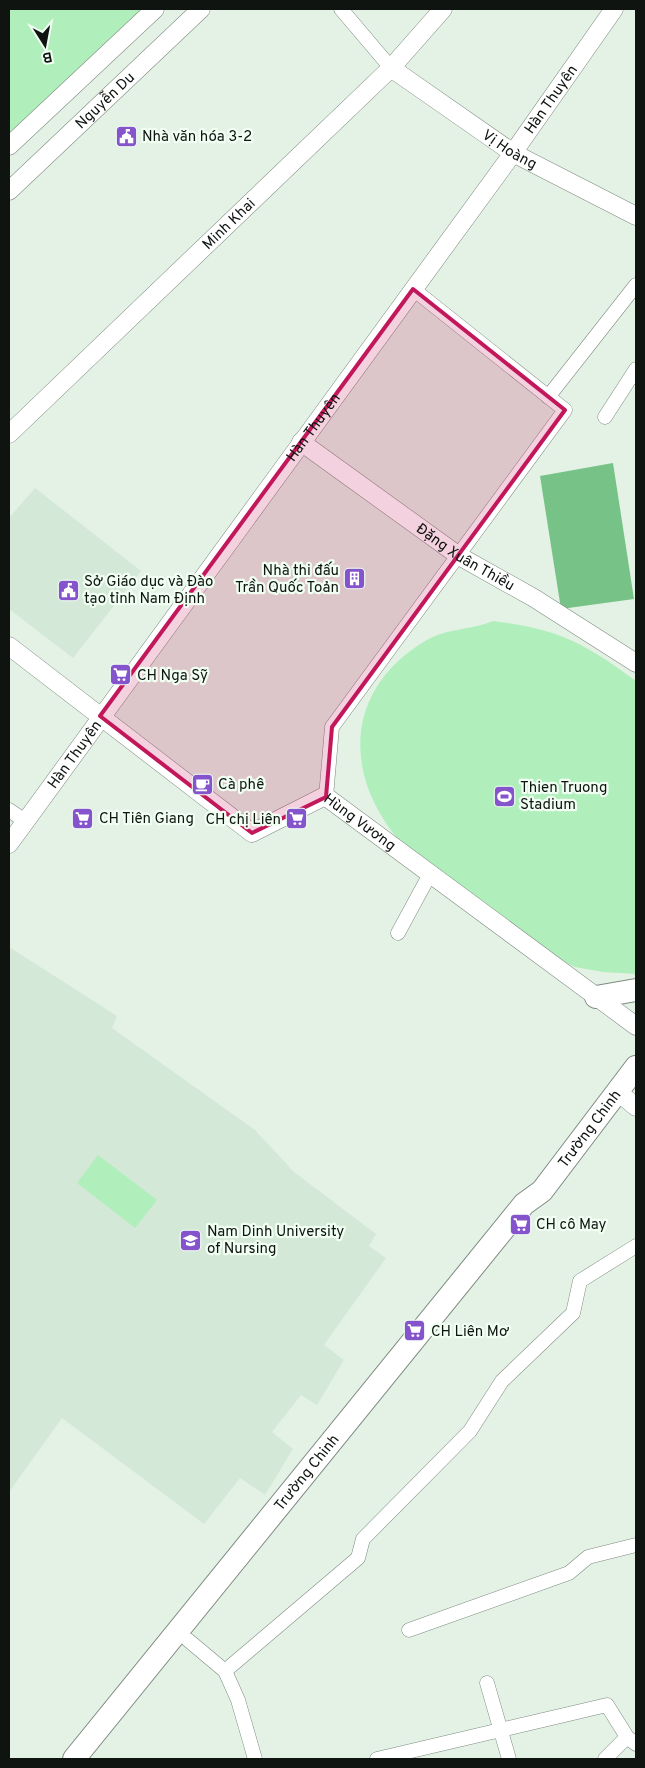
<svg xmlns="http://www.w3.org/2000/svg" width="645" height="1768" viewBox="0 0 645 1768" font-family="Overpass,sans-serif">
<style>
.built{fill:#d4e8d7}
.green{fill:#b0eebb}
.water{fill:#77c286}
.lines{fill:none;stroke-linecap:round;stroke-linejoin:round}
.minor-casing{stroke:#7e8a80;stroke-width:15}
.tertiary-casing{stroke:#7e8a80;stroke-width:19}
.primary-casing{stroke:#7e8a80;stroke-width:24}
.minor{stroke:#fff;stroke-width:14}
.tertiary{stroke:#fff;stroke-width:18}
.primary{stroke:#fff;stroke-width:22}
.marked{fill:#c2185b;fill-opacity:0.2;stroke:#c2185b;stroke-width:4;stroke-linejoin:round}
.labels{text-anchor:middle;stroke-width:4.5;stroke-linejoin:round;paint-order:stroke}
.street-label{font-size:15px;fill:#0f1410;stroke:#f1fff3}
.poi-label{font-size:15px;fill:#0f1410;stroke:#f1fff3;text-anchor:start}
</style>
<rect width="100%" height="100%" fill="#e4f2e6"/>
<path class="built" d="M35,488L141,571L73,658L9,609V518Z
M9,947L117,1016L112,1028L255,1130L294,1172L376,1234L369,1246L386,1258L324,1345L344,1360L317,1405L301,1395L272,1432L293,1449L265,1495L240,1478L204,1524L62,1418L9,1492Z"/>
<path class="green" d="M9,9H155L9,145Z
M493,621C559,629 584,643 636,681V974L603,972L575,967L544,952L410,852C343,785 339,691 427,640C448,628 472,630 493,621Z
M98,1155L157,1200L135,1228L77,1183Z"/>
<path class="water" d="M613,463L634,599L561,609L540,476Z"/>
<g class="lines">
<defs>
<path id="minor" d="M341,9L391,68
M548,397L636,285
M605,417L636,369
M326,797L332,727L565,410L413,289
M9,810L25,821
M398,933L430,874
M409,1630L569,1573L588,1557L636,1545
M188,1640L225,1671L238,1700L255,1759
M225,1671L358,1558L363,1539L470,1431L502,1381L573,1313L580,1281L636,1246
M487,1683L509,1759
M377,1759L607,1705L627,1737
M605,1759L627,1737L636,1744"/>
<g id="tertiary">
<path id="s1" d="M391,68L513,153L636,216"/>
<path d="M9,146L155,9"/>
<path id="s2" d="M9,191L201,9"/>
<path id="s3" d="M9,434L391,68L443,9"/>
<path id="s4" d="M301,442L459,556L534,598L636,663"/>
<path id="s5" d="M9,646L252,833L325,796L636,1026"/>
<path id="s6" d="M9,844L513,153L614,9"/>
<path d="M618,1092L636,1107"/>
</g>
<g id="primary">
<path d="M596,997L636,990"/>
<path id="s7" d="M74,1759L524,1204L542,1191L636,1067"/>
</g>
</defs>
<use href="#minor" class="minor-casing"/>
<use href="#tertiary" class="tertiary-casing"/>
<use href="#primary" class="primary-casing"/>
<use href="#minor" class="minor"/>
<use href="#tertiary" class="tertiary"/>
<use href="#primary" class="primary"/>
</g>
<path class="marked" d="M413,289L565,410L332,727L326,797L252,833L100,716Z"/>
<defs>
<symbol id="civic-square" viewBox="-11 -11 22 22"><rect x="-9" y="-9" width="18" height="18" rx="4" fill="#8554cc" stroke="#f1fff3"/><path d="M-.6-6.5H3V-4.5H.6V-3L4-1V1h2V6H-6V1h2V-1L-.6-3ZM-1.2 2.5V6h2.4V2.5Z" fill="#fff"/></symbol>
<symbol id="building-square" viewBox="-11 -11 22 22"><rect x="-9" y="-9" width="18" height="18" rx="4" fill="#8554cc" stroke="#f1fff3"/><path d="M-4-6H4V6H1V3H-1V6H-4ZM-2.5-4.3h1.7v1.8h-1.7ZM.8-4.3h1.7v1.8H.8ZM-2.5-1h1.7V.8h-1.7ZM.8-1h1.7V.8H.8Z" fill="#fff"/></symbol>
<symbol id="supermarket-square" viewBox="-11 -11 22 22"><rect x="-9" y="-9" width="18" height="18" rx="4" fill="#8554cc" stroke="#f1fff3"/><path d="M-6-5.5h2.5l.6 2H6L4.5 2H-2.5L-4.4-4H-6ZM-1.5 3.2a1.3 1.3 0 1 0 .1 0ZM3 3.2a1.3 1.3 0 1 0 .1 0Z" fill="#fff"/></symbol>
<symbol id="cafe-square" viewBox="-11 -11 22 22"><rect x="-9" y="-9" width="18" height="18" rx="4" fill="#8554cc" stroke="#f1fff3"/><path d="M-5.5-4.5H6V0H3Q3 3.5 0 3.5H-2.5Q-5.5 3.5-5.5 0ZM3-3.2v2h1.7v-2ZM-6 4.5H4V6H-6Z" fill="#fff"/></symbol>
<symbol id="stadium-square" viewBox="-11 -11 22 22"><rect x="-9" y="-9" width="18" height="18" rx="4" fill="#8554cc" stroke="#f1fff3"/><path d="M0-5a6.5 5 0 1 0 0 10a6.5 5 0 1 0 0-10ZM-3.5-1.8h7v3.6h-7Z" fill="#fff"/></symbol>
<symbol id="university-square" viewBox="-11 -11 22 22"><rect x="-9" y="-9" width="18" height="18" rx="4" fill="#8554cc" stroke="#f1fff3"/><path d="M0-5L7-2L0 1L-7-2ZM-4 1L0 2.5L4 1V4Q0 6-4 4Z" fill="#fff"/></symbol>
</defs>
<g fill-rule="evenodd">
<use href="#civic-square" x="114" y="124" width="25" height="25"/>
<use href="#building-square" x="342" y="566" width="25" height="25"/>
<use href="#civic-square" x="56" y="578" width="25" height="25"/>
<use href="#supermarket-square" x="108" y="662" width="25" height="25"/>
<use href="#cafe-square" x="190" y="772" width="25" height="25"/>
<use href="#stadium-square" x="492" y="784" width="25" height="25"/>
<use href="#supermarket-square" x="70" y="806" width="25" height="25"/>
<use href="#supermarket-square" x="284" y="806" width="25" height="25"/>
<use href="#supermarket-square" x="508" y="1212" width="25" height="25"/>
<use href="#university-square" x="178" y="1228" width="25" height="25"/>
<use href="#supermarket-square" x="402" y="1318" width="25" height="25"/>
</g>
<g class="labels">
<g class="street-label">
<text dy="5" stroke="none"><textPath href="#s6" startOffset="921">Hàn Thuyên</textPath></text>
<text dy="5" stroke="none"><textPath href="#s2" startOffset="132">Nguyễn Du</textPath></text>
<text dy="5" stroke="none"><textPath href="#s1" startOffset="144">Vị Hoàng</textPath></text>
<text dy="5" stroke="none"><textPath href="#s3" startOffset="304">Minh Khai</textPath></text>
<text dy="5" stroke="none"><textPath href="#s6" startOffset="516">Hàn Thuyên</textPath></text>
<text dy="5" stroke="none"><textPath href="#s4" startOffset="201">Đặng Xuân Thiều</textPath></text>
<text dy="5" stroke="none"><textPath href="#s6" startOffset="111">Hàn Thuyên</textPath></text>
<text dy="5" stroke="none"><textPath href="#s5" startOffset="432">Hùng Vương</textPath></text>
<text dy="5" stroke="none"><textPath href="#s7" startOffset="815">Trường Chinh</textPath></text>
<text dy="5" stroke="none"><textPath href="#s7" startOffset="369">Trường Chinh</textPath></text>
</g>
<g class="poi-label">
<text x="142" y="141">Nhà văn hóa 3-2</text>
<text x="339" y="575" text-anchor="end">Nhà thi đấu<tspan x="339" dy="17">Trần Quốc Toản</tspan></text>
<text x="84" y="586">Sở Giáo dục và Đào<tspan x="84" dy="17">tạo tỉnh Nam Định</tspan></text>
<text x="137" y="680">CH Nga Sỹ</text>
<text x="218" y="789">Cà phê</text>
<text x="520" y="792">Thien Truong<tspan x="520" dy="17">Stadium</tspan></text>
<text x="99" y="823">CH Tiên Giang</text>
<text x="281" y="824" text-anchor="end">CH chị Liên</text>
<text x="536" y="1229">CH cô May</text>
<text x="207" y="1236">Nam Dinh University<tspan x="207" dy="17">of Nursing</tspan></text>
<text x="431" y="1336">CH Liên Mơ</text>
</g>
</g>
<rect width="645" height="1768" fill="none" stroke="#0f1410" stroke-width="20"/>
<g transform="translate(45 45) rotate(169)" stroke="#f1fff3" stroke-width="4" paint-order="stroke">
<path d="M0-4L9 19L0 12L-9 19Z" fill="#0f1410"/>
<text y="-8" font-size="14" font-weight="bold" text-anchor="middle" fill="#0f1410">B</text>
</g>
</svg>
